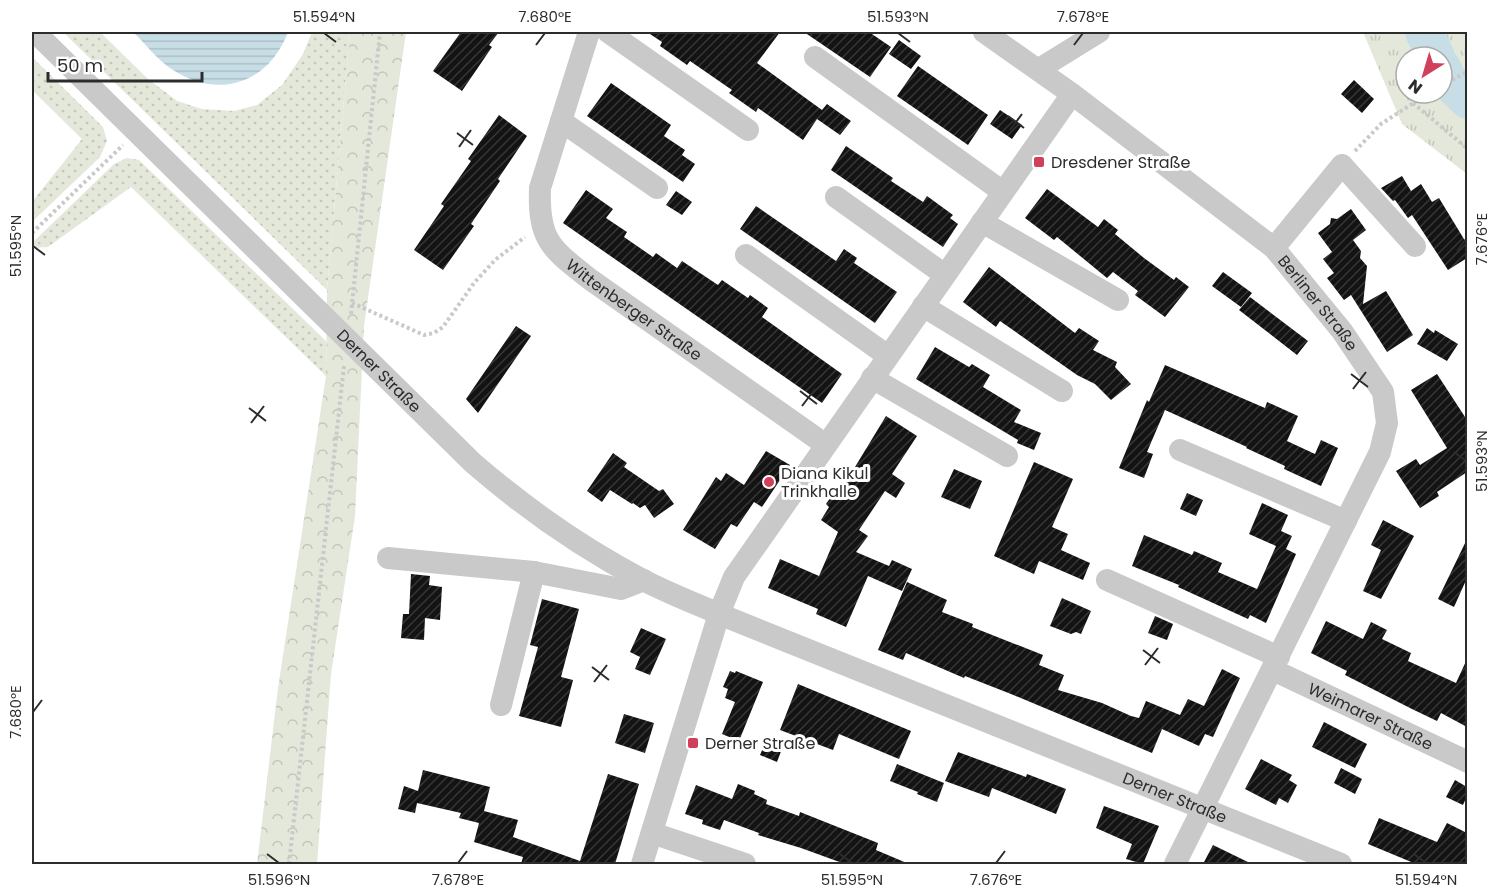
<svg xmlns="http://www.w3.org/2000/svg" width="1499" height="896" viewBox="0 0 1499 896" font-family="Poppins,sans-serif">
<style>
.grass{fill:url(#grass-dots)}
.forest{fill:url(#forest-crowns)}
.park{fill:url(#park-tufts);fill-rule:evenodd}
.water{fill:url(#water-rules)}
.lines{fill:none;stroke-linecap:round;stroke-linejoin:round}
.river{stroke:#c8dee6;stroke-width:38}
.building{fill:url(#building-hatch)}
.path{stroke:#c9c9c9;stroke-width:4;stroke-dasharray:3 3;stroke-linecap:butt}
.minor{stroke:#c9c9c9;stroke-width:22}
.ticks{fill:none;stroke:#2c2c2c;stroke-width:2}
.poi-dot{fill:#d0405b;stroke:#fff;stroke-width:2}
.labels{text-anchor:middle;stroke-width:6;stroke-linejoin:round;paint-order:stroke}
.poi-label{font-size:16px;fill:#2c2c2c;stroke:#fff;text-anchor:start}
.street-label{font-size:16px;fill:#2c2c2c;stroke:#fff}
.neatline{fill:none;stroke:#2c2c2c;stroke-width:2}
.ticks-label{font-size:15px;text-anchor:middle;fill:#2c2c2c}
</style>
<defs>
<pattern id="grass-dots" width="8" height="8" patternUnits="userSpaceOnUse" patternTransform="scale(1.5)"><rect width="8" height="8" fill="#e3e8da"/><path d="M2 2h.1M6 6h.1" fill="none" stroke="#c3c7bb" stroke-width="1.8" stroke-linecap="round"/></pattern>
<pattern id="forest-crowns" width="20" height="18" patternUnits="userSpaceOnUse" patternTransform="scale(1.5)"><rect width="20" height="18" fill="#e3e8da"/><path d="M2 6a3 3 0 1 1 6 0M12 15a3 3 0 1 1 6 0" fill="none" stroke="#c3c7bb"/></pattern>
<pattern id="park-tufts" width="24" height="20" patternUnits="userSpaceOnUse" patternTransform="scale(1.5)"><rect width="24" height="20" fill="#e3e8da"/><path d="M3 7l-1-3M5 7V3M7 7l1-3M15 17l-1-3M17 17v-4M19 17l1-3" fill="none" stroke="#c3c7bb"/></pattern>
<pattern id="water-rules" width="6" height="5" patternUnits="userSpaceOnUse" patternTransform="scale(1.5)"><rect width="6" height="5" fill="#c8dee6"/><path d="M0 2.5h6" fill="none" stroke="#acbfc5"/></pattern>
<pattern id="building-hatch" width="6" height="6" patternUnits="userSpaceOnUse" patternTransform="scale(1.5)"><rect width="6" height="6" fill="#131313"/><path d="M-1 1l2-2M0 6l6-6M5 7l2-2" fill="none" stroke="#363636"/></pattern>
</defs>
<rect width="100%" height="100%" fill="#fff"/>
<path class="grass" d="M63,32H100L148,79L177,101L202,109L234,111L257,105L282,85L303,54L312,32H350L327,290Z
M32,57L103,127L107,141L100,157L32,222V202L82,139L32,90Z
M127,158L139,160L326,341V376L131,187L48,247L32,248V243L114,164Z"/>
<path class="forest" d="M350,32H406L364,326L355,516L331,674L317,864H257L278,688L326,376L327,290Z"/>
<path class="park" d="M1363,32H1467V174L1402,124ZM1406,57H1442V93H1406Z"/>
<path class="water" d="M133,32H288C269,83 219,100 173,70C158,61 146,44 133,32Z"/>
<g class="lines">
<path class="river" d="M1424,32L1436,57
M1442,68L1450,83L1468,100"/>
</g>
<path class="building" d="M461,32H499L489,45L492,47L462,91L433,71Z
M647,32H780L757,63L822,110L827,104L851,121L840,135L817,119L803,140L758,108L756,112L729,93L732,90L690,61L687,65L660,46L662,42Z
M804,32H869L891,47L870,77Z
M899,40L921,56L911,69L889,54Z
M918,66L988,115L968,145L897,96Z
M1354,80L1374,99L1362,113L1341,94Z
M611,83L671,125L664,136L685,150L682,155L695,164L683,182L587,116Z
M1000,110L1022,125L1012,139L990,124Z
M499,115L527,136L498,179L500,181L471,224L474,226L443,270L414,250L444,206L441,204L471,161L468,159Z
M846,146L893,178L891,181L923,202L927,196L953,215L950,218L958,224L943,247L831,170Z
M1402,176L1411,191L1421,184L1432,202L1439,198L1467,244V258L1448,270L1412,215L1408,218L1395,200L1393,201L1381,188Z
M1047,189L1098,227L1104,219L1118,230L1115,234L1144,258L1174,280L1176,277L1189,287L1165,317L1135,295L1138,291L1113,272L1107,278L1057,237L1054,240L1025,218Z
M586,190L613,209L606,218L627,232L624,237L653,257L656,253L677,268L682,261L718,285L722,280L748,298L750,295L768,308L762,317L842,374L822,403L563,223Z
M676,191L692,202L682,215L666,205Z
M756,206L836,261L844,249L857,258L854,263L897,292L875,323L740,229Z
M1351,209L1366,230L1353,240L1361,251L1360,258L1367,266L1363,304L1386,291L1413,335L1387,352L1351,295L1344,300L1327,278L1334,273L1323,259L1332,252L1318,233L1330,224L1331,218L1337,219Z
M989,267L1075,333L1079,328L1099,341L1093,350L1117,362L1115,367L1131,384L1111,400L1095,384L1077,375L1000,321L996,327L963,302Z
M1223,272L1252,293L1241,307L1212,286Z
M1250,297L1308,341L1297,355L1239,310Z
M516,326L531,336L478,413L466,399Z
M1427,328L1434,333L1435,330L1458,344L1447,361L1417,344Z
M935,347L969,367L972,364L990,375L983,387L1021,410L1014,422L1041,433L1034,450L1017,443L1018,440L916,379Z
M1165,365L1265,408L1267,402L1298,416L1287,441L1315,454L1321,440L1338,448L1321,486L1284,469L1285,466L1246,448L1247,447L1165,410L1147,452L1153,454L1144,478L1119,468L1147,400L1149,402Z
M1437,374L1467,420V472L1437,492L1439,496L1420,508L1396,471L1416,459L1420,465L1447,448L1411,390Z
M886,416L917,436L892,474L905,483L896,498L885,491L859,530L868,536L856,552L889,566L892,560L912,569L902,591L868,576L846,627L816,614L818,609L768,588L780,559L819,576L838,532L821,520L829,507L826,504L837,488L841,490Z
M766,451L790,465L762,507L754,502L737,527L731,524L715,549L683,530L716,477L721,481L726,473L744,485Z
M613,453L627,463L624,467L659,491L663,489L674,504L654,518L645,505L640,508L633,503L632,504L610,490L602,502L587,491Z
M1034,462L1073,479L1052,527L1068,534L1061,550L1090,563L1083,580L1039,561L1034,574L994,556Z
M954,469L982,481L970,509L941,497Z
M1187,493L1203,500L1196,516L1180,509Z
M1262,503L1288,515L1281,531L1292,536L1286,549L1296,554L1266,623L1250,615L1248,619L1178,587L1179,585L1132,566L1144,535L1192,555L1194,551L1222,563L1218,572L1257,589L1276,546L1249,534Z
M1383,520L1414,536L1381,599L1363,591L1381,550L1371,545Z
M1467,539V578L1454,607L1438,599Z
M411,574L430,576L429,585L442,587L440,620L425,618L424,640L401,638L403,614H409Z
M907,582L947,600L942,612L973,624L972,627L1043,655L1039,665L1064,675L1058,690L1102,703L1131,716L1139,718L1146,701L1180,715L1188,699L1204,706L1222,669L1240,678L1213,737L1205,734L1199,746L1162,729L1152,753L1011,694L965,676L964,678L906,653L903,660L878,650Z
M1062,598L1091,611L1081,634L1076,632L1071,634L1050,626Z
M542,599L579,609L561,677L573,680L561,727L519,716L538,647L530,645Z
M1155,616L1173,624L1167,640L1148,633Z
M1326,621L1363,639L1371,622L1387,630L1382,639L1411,653L1408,661L1456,683L1467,659V727L1441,713L1437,721L1412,709L1345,675L1347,671L1311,653Z
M641,628L666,639L650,675L635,669L640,657L630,652Z
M730,671L735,673L736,671L763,682L739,741L722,734L735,702L725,698L728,689L723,687Z
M798,684L911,731L899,759L839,734L833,750L780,730Z
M624,714L654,723L645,753L615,743Z
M1324,722L1367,744L1355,768L1312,747Z
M767,739L783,746L777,762L760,755Z
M958,752L1026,777L1027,774L1066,789L1056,814L992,788L989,797L945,781Z
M1261,759L1292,775L1289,780L1297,785L1288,803L1279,798L1276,805L1245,789Z
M897,764L944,783L937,802L917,794L918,792L890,781Z
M1341,768L1362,779L1355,794L1334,783Z
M423,770L490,787L484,811L518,820L513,837L580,861L608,774L639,784L615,864H521L523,857L474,842L479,823L459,818L461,813L417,803L415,813L398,809L404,786L418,791Z
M1455,780L1467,787V796L1463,805L1446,797Z
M738,784L755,791L754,794L767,800L766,804L799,816L800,812L878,843L876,850L909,864H845L801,848L758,835L759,833L724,820L720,830L702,824L703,820L685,814L696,785L732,799Z
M1104,806L1159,826L1143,864L1126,859L1132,844L1096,828Z
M1379,818L1437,842L1447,823L1467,833V864H1416L1368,844Z
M1213,845L1252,864H1203Z"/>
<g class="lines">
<path class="path" d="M1442,86L1468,71
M1413,103L1468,149
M1355,151L1381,124L1429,93
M32,233L123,145
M352,303L424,335L434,333L443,327L474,283L495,260L525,237
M351,314L380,32
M289,864L344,366"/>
<g class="minor">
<path id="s1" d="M35,32L473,463C525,508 582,548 643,580C668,593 694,603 719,614L1341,864"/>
<path id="s2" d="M589,32L540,188C538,242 552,249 591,280L826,445"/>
<path d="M608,32L748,130"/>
<path id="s3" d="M984,32L1072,94L1274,248L1342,331L1383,392L1387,423L1380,452L1175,864"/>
<path d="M815,57L1003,192"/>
<path d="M1039,69L1099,32"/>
<path d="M561,121L657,188"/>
<path d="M836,197L945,275"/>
<path d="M982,222L1118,300"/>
<path d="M1274,248L1342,165L1415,246"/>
<path d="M746,255L888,356"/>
<path d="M923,306L1062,391"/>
<path d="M872,378L1007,456"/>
<path d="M1180,450L1346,521"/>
<path d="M388,558L534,572L621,589L644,580"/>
<path d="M1107,580L1279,657"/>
<path id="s4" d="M1273,670L1468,762"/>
<path d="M501,705L534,572"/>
<path d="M652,833L745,864"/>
<path d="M642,864L719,614L734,577L1072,94"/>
</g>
</g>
<path class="ticks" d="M324,33L336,42M898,33L910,42M536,45L545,33M1074,45L1083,33M1008,116L1024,128M1010,130L1022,114M457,133L473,145M459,147L471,130M33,246L45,255M1457,251L1466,239M1351,374L1368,387M1353,389L1366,372M800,391L817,404M802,406L815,389M249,408L266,421M251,423L264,406M1454,452L1466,461M1143,650L1160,663M1145,665L1158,648M592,667L609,680M594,682L607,665M33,712L42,700M267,854L279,863M840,854L852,863M1414,854L1426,863M458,863L467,851M996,863L1005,851"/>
<g class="poi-dot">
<rect x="1033" y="156" width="12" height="12" rx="3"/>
<circle cx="769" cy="482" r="6"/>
<rect x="687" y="737" width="12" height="12" rx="3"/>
</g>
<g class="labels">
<g class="poi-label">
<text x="1051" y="168">Dresdener Straße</text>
<text x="781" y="479">Diana Kikul<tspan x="781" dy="18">Trinkhalle</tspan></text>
<text x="705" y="749">Derner Straße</text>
</g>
<g class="street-label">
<text dy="6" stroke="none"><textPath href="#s3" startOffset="432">Berliner Straße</textPath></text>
<text dy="6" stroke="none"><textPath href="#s2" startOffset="328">Wittenberger Straße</textPath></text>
<text dy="6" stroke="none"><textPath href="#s1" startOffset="483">Derner Straße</textPath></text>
<text dy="6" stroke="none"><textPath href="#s4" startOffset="108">Weimarer Straße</textPath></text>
<text dy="6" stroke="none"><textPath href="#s1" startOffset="1396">Derner Straße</textPath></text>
</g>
</g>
<rect width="1499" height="896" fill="none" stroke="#ffffff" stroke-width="66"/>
<g transform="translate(1424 75) rotate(217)"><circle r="28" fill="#ffffff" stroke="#ababab" stroke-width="1.5"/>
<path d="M0-4.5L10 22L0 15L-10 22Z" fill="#d0405b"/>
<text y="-9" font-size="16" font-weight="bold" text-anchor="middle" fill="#2c2c2c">N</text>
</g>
<path d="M48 72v9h154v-9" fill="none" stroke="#2c2c2c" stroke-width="3"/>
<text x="57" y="72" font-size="18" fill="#2c2c2c" stroke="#ffffff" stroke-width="4.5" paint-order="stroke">50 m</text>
<rect x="33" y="33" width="1433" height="830" class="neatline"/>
<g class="ticks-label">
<text x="324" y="22">51.594°N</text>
<text x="545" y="22">7.680°E</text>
<text x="898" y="22">51.593°N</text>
<text x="1083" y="22">7.678°E</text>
<text transform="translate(1482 239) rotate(-90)" y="5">7.676°E</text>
<text transform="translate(16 246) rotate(-90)" y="5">51.595°N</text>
<text transform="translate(1482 461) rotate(-90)" y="5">51.593°N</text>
<text transform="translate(16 712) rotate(-90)" y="5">7.680°E</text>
<text x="279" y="885">51.596°N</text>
<text x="458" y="885">7.678°E</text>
<text x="852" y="885">51.595°N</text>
<text x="996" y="885">7.676°E</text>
<text x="1426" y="885">51.594°N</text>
</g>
</svg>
